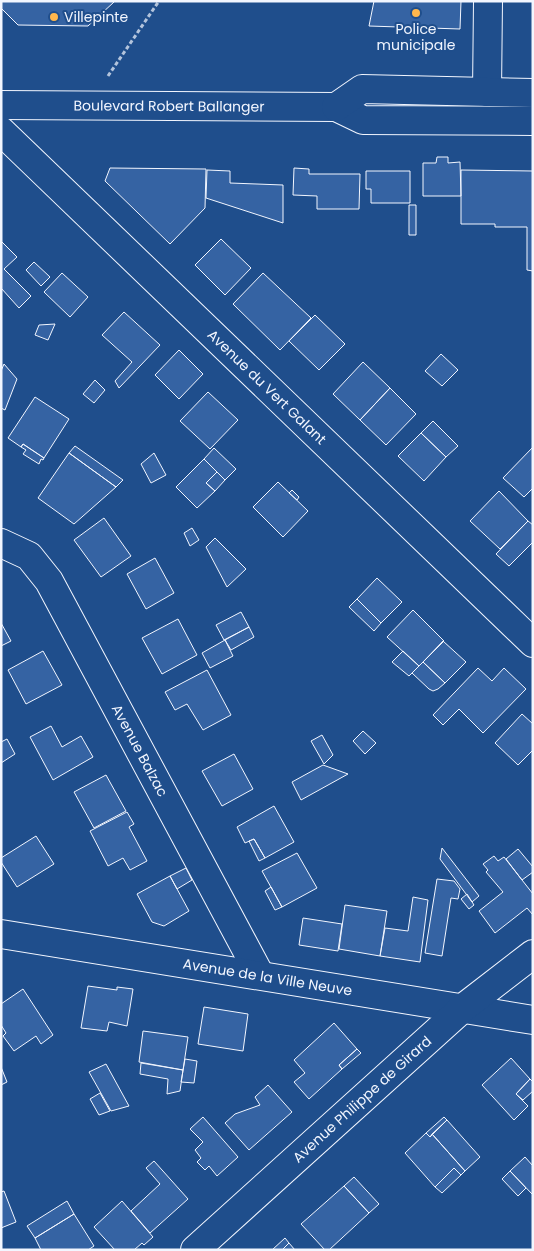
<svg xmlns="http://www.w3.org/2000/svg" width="534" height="1251" viewBox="0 0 534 1251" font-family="Poppins,sans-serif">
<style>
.building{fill:#3563a3;stroke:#f2f6ff}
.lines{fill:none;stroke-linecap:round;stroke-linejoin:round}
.minor-casing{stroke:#f2f6ff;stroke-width:30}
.major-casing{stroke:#f2f6ff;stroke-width:30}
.path{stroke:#b3c4dc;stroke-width:3;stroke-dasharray:4 2.5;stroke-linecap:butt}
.minor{stroke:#1f4e8c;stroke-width:28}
.major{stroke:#1f4e8c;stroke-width:28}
.poi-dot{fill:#ffb74d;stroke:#1f4e8c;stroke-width:2}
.labels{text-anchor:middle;stroke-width:4;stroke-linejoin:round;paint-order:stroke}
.poi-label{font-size:14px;fill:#f2f6ff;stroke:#1f4e8c;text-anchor:start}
.street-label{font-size:14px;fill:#f2f6ff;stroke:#1f4e8c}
</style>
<rect width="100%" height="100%" fill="#1f4e8c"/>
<path class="building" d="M1,1H113L114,2L88,26L18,25L1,8Z
M374,1H461L460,29L369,26Z
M437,157H448V163L460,162L461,196H423V163H436Z
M110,168L206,169L205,208L170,244L105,181Z
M294,168L309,169V174H360L359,209H317V196L293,195Z
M207,170L230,171V183L283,185V223L206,198Z
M461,170L533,171V271L527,270V227H495V224H461Z
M366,171H410V203H371V189H366Z
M409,205H416V235H409Z
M221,239L251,268L225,295L195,265Z
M1,241L17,257L4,269L31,296L19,308L1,288Z
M34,262L50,277L41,286L26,270Z
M62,273L88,297L70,317L44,292Z
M263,273L311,318L280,350L233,304Z
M124,312L160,345L119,388L115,381L132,362L102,335Z
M315,315L345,344L319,370L289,341Z
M55,324L48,340L35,335L39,325Z
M179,350L203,374L179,399L155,375Z
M441,354L458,370L442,386L425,371Z
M363,362L390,388L360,420L333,394Z
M4,364L17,379L5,410L1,408V371Z
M95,380L105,390L94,403L83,394Z
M390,388L416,414L386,445L360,420Z
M208,392L238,420L210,449L180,421Z
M35,397L69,419L44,458L23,444L21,447L8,438Z
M433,421L458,446L446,457L421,433Z
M421,433L446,457L424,481L398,456Z
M23,444L44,458L43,460L41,459L39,464L23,454L26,450L21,447Z
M75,446L123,480L116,487L69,453Z
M533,447V488L524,497L503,478Z
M214,448L236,469L225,480L204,459Z
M69,453L116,487L74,524L38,498Z
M154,453L166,475L151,483L141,464Z
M204,459L217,472L206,483L215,491L197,508L176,487Z
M217,472L225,480L215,491L206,483Z
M278,482L308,511L283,537L253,507Z
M292,490L299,497L297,500L289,493Z
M499,491L528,521L500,549L470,521Z
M104,518L131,556L101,577L74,540Z
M528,521L533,525V542L509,566L496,554Z
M192,528L199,540L190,546L184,533Z
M215,538L246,569L227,587L206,547Z
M155,558L174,593L146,609L127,574Z
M377,578L402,602L381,623L357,599Z
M357,599L381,623L374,631L349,607Z
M413,610L444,641L419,666L387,637Z
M241,612L249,627L224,640L216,625Z
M178,619L197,655L162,674L142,638Z
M1,623L11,641L1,646Z
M249,627L254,637L231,650L225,640Z
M225,640L233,656L210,668L202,653Z
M443,641L466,662L445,683L423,662Z
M43,651L62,685L26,704L8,670Z
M403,651L419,666L409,676L392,662Z
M423,662L445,683L438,689L433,691L429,689L412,673Z
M478,668L492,681L504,668L526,689L483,733L459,709L443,725L433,715Z
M207,670L231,715L203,730L187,704L175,710L165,692Z
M522,714L533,724V750L518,765L495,743Z
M51,726L62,747L81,736L93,757L53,780L30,737Z
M363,731L376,743L365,754L353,741Z
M322,735L333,755L324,764L311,741Z
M7,739L15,754L1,763V742Z
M234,754L253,789L222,806L202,771Z
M323,765L348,774L301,800L292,782Z
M106,775L126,811L94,828L74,792Z
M274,806L294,842L265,858L254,839L245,843L237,827Z
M127,812L134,824L129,827L147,861L130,870L123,858L108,866L90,831Z
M36,836L54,864L17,887L1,862V858Z
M254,839L265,858L259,861L249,841Z
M442,848L479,896L472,902L440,859Z
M518,849L533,867V872L522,880L506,859Z
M297,853L317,888L282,907L262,871Z
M494,856L498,861L504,857L533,894V915L527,908L495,933L479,911L503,892L486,872L488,870L483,864Z
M186,868L192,880L177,889L170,876Z
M170,876L189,911L164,926L152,922L137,894Z
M437,879L454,881L460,889L458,899L451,898L442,956L425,953Z
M271,887L282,907L275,910L265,891Z
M467,894L474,905L469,909L461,899Z
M413,897L428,900L420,962L380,956L385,928L408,931Z
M345,905L387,911L380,956L339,949Z
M303,918L342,924L338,951L299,945Z
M88,986L117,990V987L133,989L127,1026L109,1022L107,1031L81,1028Z
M23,989L53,1035L41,1044L36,1036L14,1051L3,1036L6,1033L1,1025V1004Z
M204,1007L248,1014L243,1051L198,1044Z
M334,1023L357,1049L339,1065L342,1069L309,1099L294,1082L305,1073L294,1060Z
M143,1031L188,1037L183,1070L139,1062Z
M357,1049L361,1053L342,1069L339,1065Z
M511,1058L530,1079L516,1094L528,1106L514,1120L482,1085Z
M185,1059L197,1061L194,1083L181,1082Z
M141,1063L183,1070L180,1091L167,1094L168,1079L140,1074Z
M106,1064L129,1106L111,1111L89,1072Z
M1,1067L7,1082L1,1085Z
M530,1079L533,1082V1091L523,1100L516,1094Z
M268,1085L292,1112L249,1150L225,1123L235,1114L260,1105L255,1097Z
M100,1093L110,1111L99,1115L90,1099Z
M203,1117L238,1157L217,1176L209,1166L205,1170L197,1162L201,1158L195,1150L203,1142L190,1129Z
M444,1117L447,1120L430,1137L426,1133Z
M447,1120L480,1157L465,1171L432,1134Z
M426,1133L430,1137L432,1134L465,1171L461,1175L454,1168L435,1187L405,1153Z
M525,1157L533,1166V1195L510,1171Z
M154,1161L188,1199L150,1233L131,1211L160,1184L146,1168Z
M454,1168L461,1175L442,1193L435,1187Z
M510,1171L526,1188L518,1196L502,1179Z
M354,1177L379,1204L369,1213L344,1186Z
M344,1186L369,1213L329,1250H325L301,1224Z
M4,1191L16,1222L1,1228V1192Z
M67,1201L74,1214L35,1238L27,1226Z
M122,1201L153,1237L144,1245L142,1243L134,1250H115L94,1227Z
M74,1214L94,1246L88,1250H41L35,1238Z
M285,1238L289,1243L282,1250H272Z
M289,1243L295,1250H282Z"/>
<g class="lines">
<defs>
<g id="minor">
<path d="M487,92L488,1"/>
<path id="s1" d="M1,131L533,643"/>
<path id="s2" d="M1,543L29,556L49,581L260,975"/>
<path id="s3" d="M1,934L533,1020"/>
<path id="s4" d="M195,1250L463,1008L533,954"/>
</g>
<g id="major">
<path id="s5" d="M1,105L336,107L363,120L533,121"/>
<path d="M336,107L362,89L533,93"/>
</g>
</defs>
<use href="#minor" class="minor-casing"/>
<use href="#major" class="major-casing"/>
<path class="path" d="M108,76L159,1"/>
<use href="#minor" class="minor"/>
<use href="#major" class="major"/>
</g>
<g class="poi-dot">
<circle cx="416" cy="13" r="5"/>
<circle cx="54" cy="17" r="5"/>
</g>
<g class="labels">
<g class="poi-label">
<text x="64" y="22">Villepinte</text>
<text x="416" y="34" text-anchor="middle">Police<tspan x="416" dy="16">municipale</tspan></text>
</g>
<g class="street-label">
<text dy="5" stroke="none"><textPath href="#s5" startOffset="168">Boulevard Robert Ballanger</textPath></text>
<text dy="5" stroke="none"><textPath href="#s1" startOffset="369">Avenue du Vert Galant</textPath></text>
<text dy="5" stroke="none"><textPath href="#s2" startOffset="255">Avenue Balzac</textPath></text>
<text dy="5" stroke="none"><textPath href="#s3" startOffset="270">Avenue de la Ville Neuve</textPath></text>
<text dy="5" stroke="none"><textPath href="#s4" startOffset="225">Avenue Philippe de Girard</textPath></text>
</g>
</g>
<rect width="534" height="1251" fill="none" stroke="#f2f6ff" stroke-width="5"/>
</svg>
